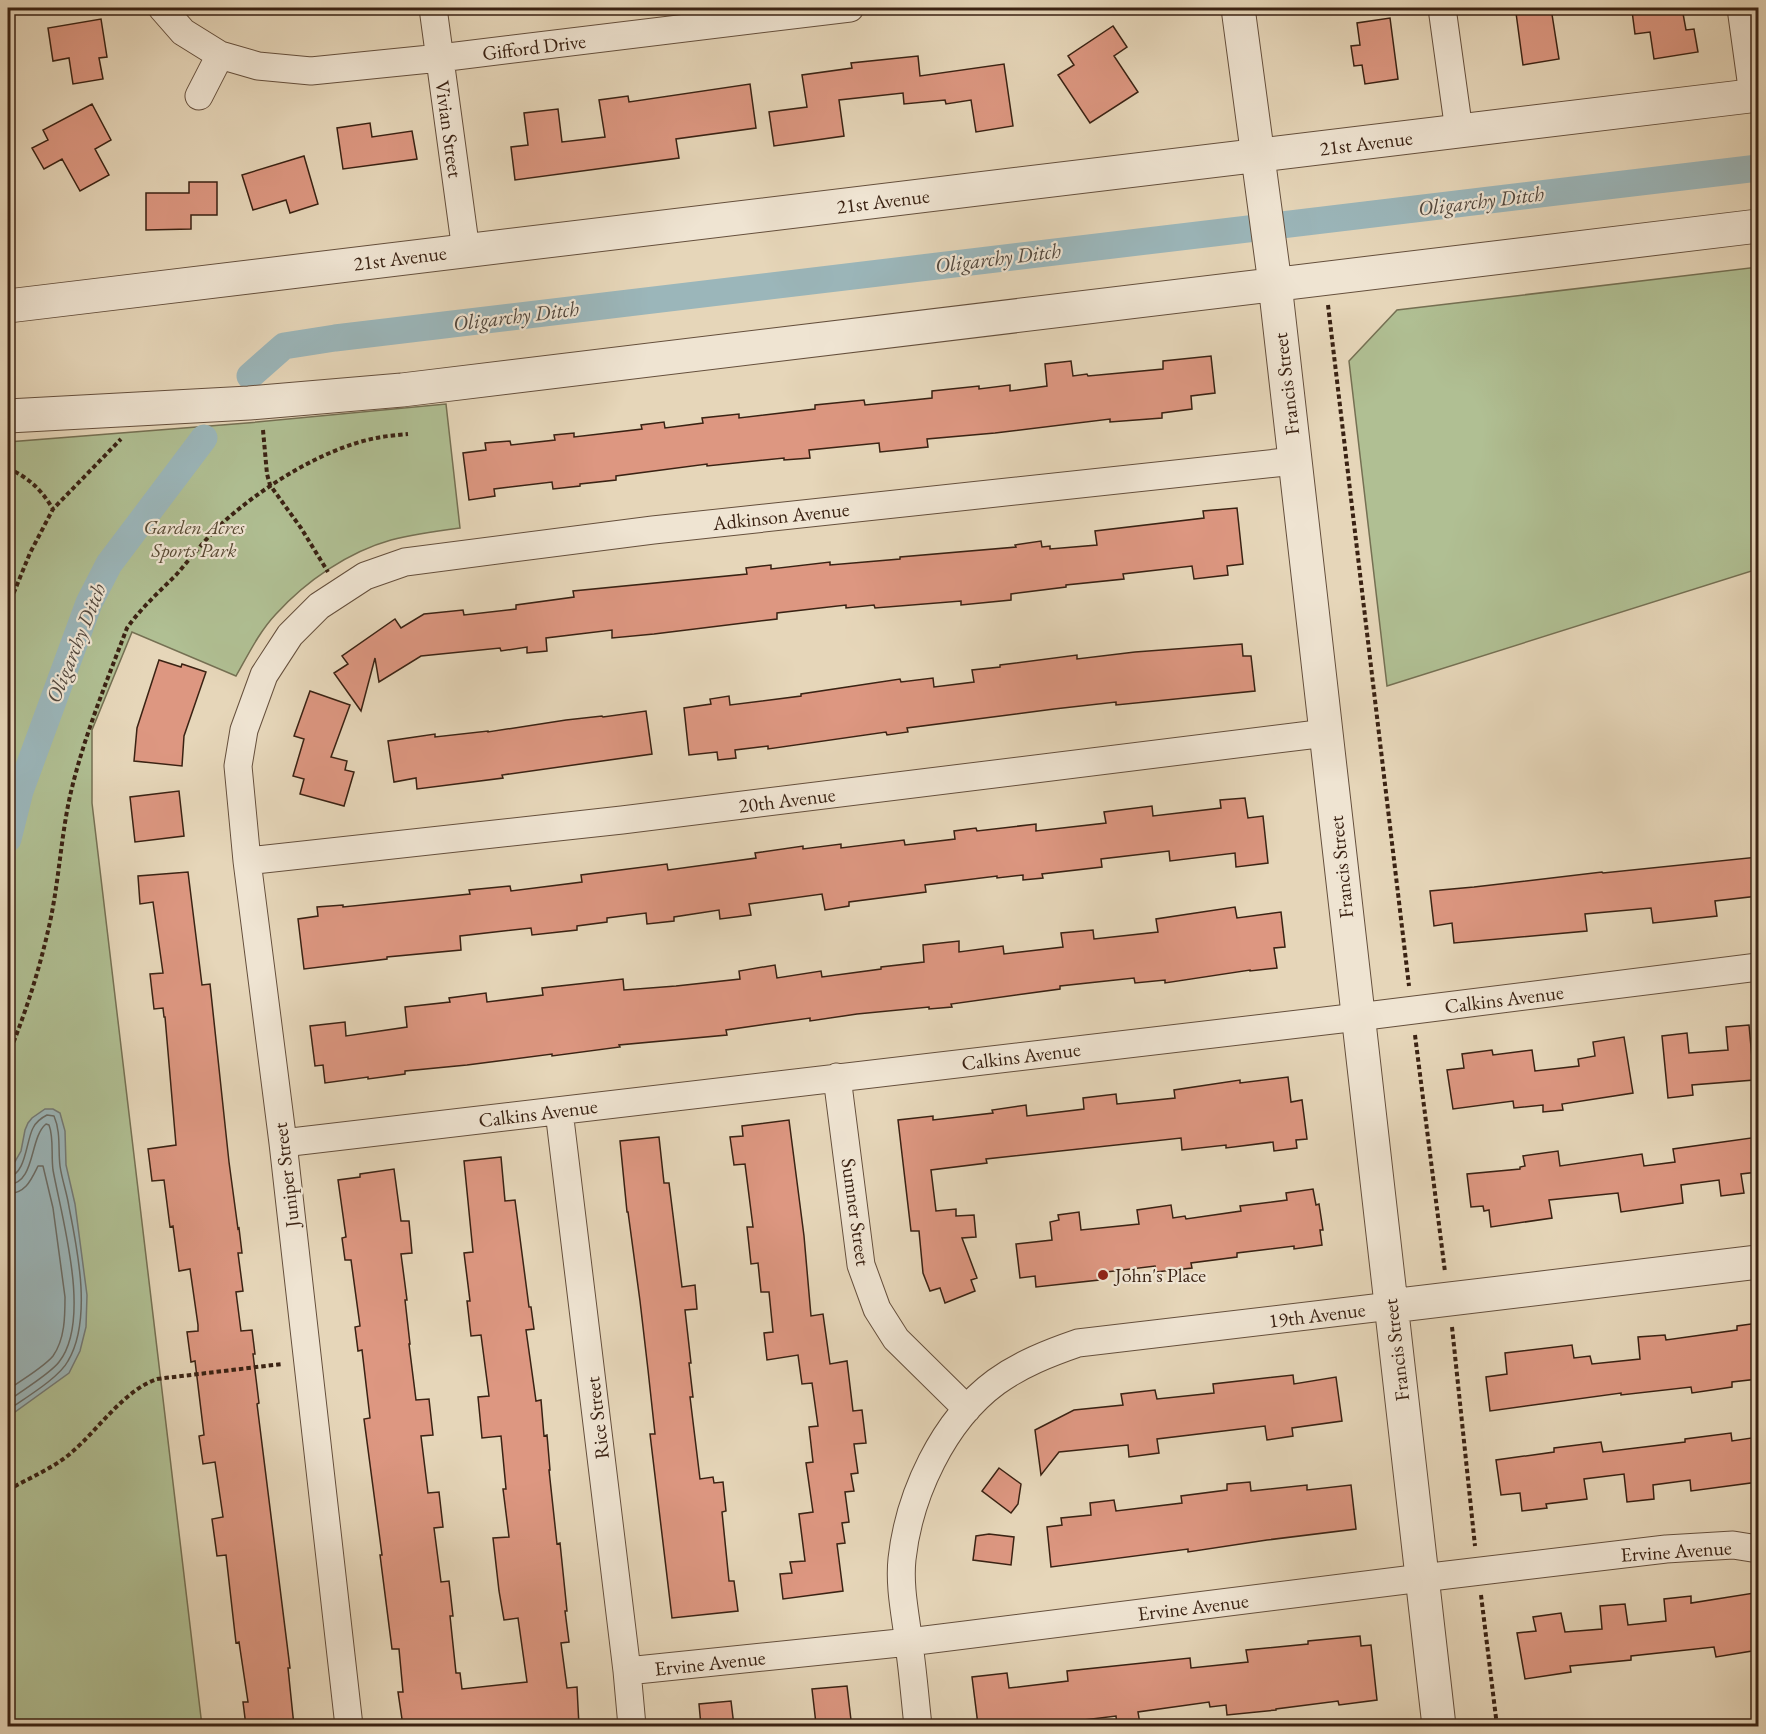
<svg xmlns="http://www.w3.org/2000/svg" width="1766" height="1734" viewBox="0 0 1766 1734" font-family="'EB Garamond',serif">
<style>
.green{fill:#b0bf93;stroke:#757053;stroke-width:1.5}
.water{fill:#9bb6ba;stroke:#747b77;stroke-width:1.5}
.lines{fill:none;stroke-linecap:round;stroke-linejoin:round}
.shore{stroke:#6a6c66;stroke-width:1.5}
.canal{stroke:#9bb6ba;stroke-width:27}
.building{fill:#dd9781;stroke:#3a2213;stroke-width:1.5}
.minor-casing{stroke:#654f3c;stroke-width:29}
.tertiary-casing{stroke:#654f3c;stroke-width:35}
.path{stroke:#3a2213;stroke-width:4;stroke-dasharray:4.5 3;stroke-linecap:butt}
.minor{stroke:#efe4d2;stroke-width:27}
.tertiary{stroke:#efe4d2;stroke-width:33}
.poi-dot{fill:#8f2418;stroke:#efe4d2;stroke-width:2}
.labels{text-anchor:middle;stroke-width:4.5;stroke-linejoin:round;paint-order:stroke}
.street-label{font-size:20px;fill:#3a2213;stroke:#efe4d2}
.park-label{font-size:20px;font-style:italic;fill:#584933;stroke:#efe4d2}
.poi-label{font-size:20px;fill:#3a2213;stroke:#efe4d2;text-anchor:start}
.water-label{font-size:21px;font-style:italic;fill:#52473d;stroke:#efe4d2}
</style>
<rect width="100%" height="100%" fill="#e6d6b9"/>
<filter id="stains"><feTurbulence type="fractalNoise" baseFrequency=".00333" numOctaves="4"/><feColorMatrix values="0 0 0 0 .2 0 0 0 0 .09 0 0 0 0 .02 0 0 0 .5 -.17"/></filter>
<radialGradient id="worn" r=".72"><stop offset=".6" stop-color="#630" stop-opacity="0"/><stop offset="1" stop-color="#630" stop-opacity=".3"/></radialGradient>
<path class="green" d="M1758,267V569L1387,686L1349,361L1397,310Z
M446,404L460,528C437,531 414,534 391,540C348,552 306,581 276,614C259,632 248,655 236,676L132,632L92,730V803L202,1726H8V442L247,423Z"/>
<path class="water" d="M45,1109H53L60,1113L65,1131L66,1165L75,1204L87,1295L86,1327L80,1351L69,1373L8,1417V1174L21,1151L25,1130L28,1123L32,1118Z"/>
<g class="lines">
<path class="shore" d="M8,1177C26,1175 26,1141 33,1128C36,1122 41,1118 47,1115L54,1116C61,1132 58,1150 60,1166C62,1180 67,1193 69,1207C78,1252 92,1320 68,1361C59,1378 25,1398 8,1410
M8,1185C36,1183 29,1138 46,1124L49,1125C54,1138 51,1155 53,1170C62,1219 92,1320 59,1362C50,1374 21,1391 8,1401
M8,1194C26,1193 31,1180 38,1166H43L53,1208L65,1297C65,1316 65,1339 53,1356C43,1368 21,1380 8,1390"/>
<path class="canal" d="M250,376L284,346L335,338L1758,168
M8,839L20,791L89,603L109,564L204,438"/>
</g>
<path class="building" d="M1551,8L1559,59L1523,65L1516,13Z
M1656,8H1682L1686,30L1694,29L1698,52L1654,59L1650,32L1635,34L1632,11Z
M1390,18L1398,79L1365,84L1362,65L1354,66L1351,46L1360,45L1357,23Z
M101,19L107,57L99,58L103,79L73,84L69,58L53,61L48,28Z
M1113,26L1127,47L1114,56L1138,92L1090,123L1058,75L1074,65L1068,56Z
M918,56L920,76L1004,64L1013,126L976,132L971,100L946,104L945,100L904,104L903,93L839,100L844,136L774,146L769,112L807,107L802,75L852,68L851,63Z
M750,84L756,128L676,139L679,158L515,180L511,147L528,145L524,113L558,109L562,142L605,137L599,100L628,96L629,102Z
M92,104L111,140L95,149L109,175L80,191L62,159L44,169L32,148L48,140L43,130Z
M370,123L372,137L412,131L417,159L343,169L337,128Z
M304,156L318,204L290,213L286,200L253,210L242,175Z
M189,182H217V215H191V229L146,230V193H189Z
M1211,356L1215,393L1191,396L1192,409L1162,413V418L1110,422V419L995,433L927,439L928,447L880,452L879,443L809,450L810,458L784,460V458L707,466V464L616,476V480L580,484V486L553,489L552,482L494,489L495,496L469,500L463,453L486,450L485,443L510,441L511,445L555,440L554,435L574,433V437L642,429L641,425L664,422L665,428L703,423L702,418L739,414V418L815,409V405L864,400L865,405L932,398V391L979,386V389L1010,385V391L1047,386L1045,364L1071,361L1073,376L1087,374L1088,376L1163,369V361Z
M1237,508L1243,564L1227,566L1228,575L1194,579L1192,566L1123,574L1124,579L1066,585V587L1011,594V600L961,605V601L875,608L874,605L846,608V605L777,613V619L654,634L612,638V630L546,638L547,651L527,653V647L501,651L500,648L421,656L379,682L375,658L361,711L334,673L348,664L342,656L395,619L401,628L424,614L463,610L464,615L516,609V605L574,597L573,591L747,574L746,568L771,565V569L830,562V565L900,559V557L1016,547L1015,545L1041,541L1042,547L1050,546V549L1097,545L1095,531L1204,518L1203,511Z
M1242,644L1243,656H1251L1255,691L1116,705V702L1054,709L907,728L908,732L887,735L886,732L768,749V746L735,750L736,758L718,760L717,752L689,755L684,708L711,704L710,699L729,696L730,705L801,696V694L900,679L901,682L933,678L934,687L974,682L972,670L1000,667V665L1077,655V659L1135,652Z
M159,660L181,667L182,664L206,672L184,736L182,766L134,761L137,728Z
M310,691L350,705L331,757L347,761L345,770L354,772L344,806L300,794L304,779L293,776L304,739L294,736Z
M646,711L652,754L502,775L503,778L417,789L416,778L394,782L388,741L435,734V737L488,731V732L566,720L602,716L603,717Z
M179,791L184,836L135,842L130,797Z
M1245,798L1248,818L1263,816L1268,863L1236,867L1235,853L1170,861L1169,851L1101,859L1102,867L1042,874L1043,878L1023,880V875L997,878V876L925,885L926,892L849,902V906L825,910L822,894L749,904L751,915L720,919L719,910L674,917V921L647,924L646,913L607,918V922L577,926V930L532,935L531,928L460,936L461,950L387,957V959L304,969L298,919L318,916L317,907L343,905V907L470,894L469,890L510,886L511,891L582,882L581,875L667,864L668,870L756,858L755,853L803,846V849L841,844V848L904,840L905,845L955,839L954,831L976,828L977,831L1036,824V831L1106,823L1104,812L1152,806L1153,816L1221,808L1220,800Z
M1758,857V896L1715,901L1717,916L1653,923L1651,908L1585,914L1587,931L1454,943L1452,923L1434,926L1430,891L1474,887L1602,872L1603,873Z
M188,872L202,985L210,984L229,1162L238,1229L239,1228L242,1253H238L243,1291L236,1292L241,1331L252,1330L255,1354H253L259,1403L257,1404L290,1668H288L294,1726H246L243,1702H248L239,1642L236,1643L226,1555L217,1556L212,1519L223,1517L215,1462L203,1464L199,1436L204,1435L195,1361L191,1362L187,1332L198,1331V1325L190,1269L179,1271L173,1226L170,1227L164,1180L152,1181L148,1149L176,1145L165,1017H164L163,1008L154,1009L150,974L163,973L153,902L140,904L138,876Z
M1235,907L1237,918L1281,912L1285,947L1274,948L1277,968L1250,971V970L1165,983V980L1135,983L1134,978L1060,986V989L951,1004L952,1007L929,1009V1007L857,1014L810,1021V1018L726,1030L727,1035L619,1045L620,1047L552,1056V1054L467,1065L405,1071V1074L368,1079V1077L325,1083L323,1065L315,1066L310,1026L345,1022L346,1036L407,1027L405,1007L450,1002L449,998L486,993L487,1002L543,995L542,988L623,979L624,990L676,986L740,979L739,971L775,965L777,978L821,971L822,977L881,969V967L924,962L923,945L959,941V952L1003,946L1004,954L1063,947L1061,933L1093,930L1094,939L1158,932L1156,919Z
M1749,1025L1754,1080L1692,1085L1693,1095L1668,1098L1662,1036L1687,1033L1689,1053L1728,1050L1726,1027Z
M1624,1037L1633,1093L1562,1104L1563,1110L1543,1112V1105L1514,1108L1513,1101L1453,1109L1447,1070L1464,1068L1462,1054L1492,1050L1493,1055L1532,1050L1535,1071L1579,1066L1578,1059L1595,1056L1593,1042Z
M1288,1077L1291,1102L1302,1100L1307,1139L1296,1140L1297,1148L1274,1151L1273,1142L1226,1148V1145L1182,1150L1181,1138L986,1159L987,1163L931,1170L936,1211L956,1209V1216L974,1215L976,1237L962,1238L977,1278L971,1280L975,1291L945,1303L940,1288L930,1291L923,1273L919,1231H911L898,1120L933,1116V1120L993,1113L992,1110L1026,1105L1027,1116L1084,1109L1083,1098L1116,1094L1117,1104L1175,1098L1174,1090L1240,1080V1083Z
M789,1120L804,1236L811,1316L823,1314L830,1364L847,1361L853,1411L862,1410L866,1443L854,1444L858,1473L851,1474L854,1491L845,1492L849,1522L842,1523L845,1543L837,1544L843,1591L783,1599L780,1574L792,1573L790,1562L805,1561L799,1514L813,1512L806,1463L813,1462L809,1427L818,1426L812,1383L802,1384L798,1355L767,1360L764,1333L773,1332L769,1292H761L758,1263L751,1264L747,1227H753L745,1164L734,1165L730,1137L743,1136L742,1126Z
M659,1137L664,1183H669L682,1287L695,1285L697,1309L685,1310L691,1363H689L693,1397H690L700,1479L713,1477L714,1483L723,1482L726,1511L722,1512L729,1581H734L738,1611L672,1618L650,1434H655L648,1370L640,1301L628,1212H627L620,1141Z
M1758,1137V1172L1741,1174L1744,1193L1721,1196L1719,1180L1681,1185L1683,1203L1621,1212L1618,1193L1549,1200L1552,1218L1491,1227L1489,1210L1484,1211L1483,1206L1471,1207L1467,1174L1520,1169V1167L1525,1166L1523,1156L1558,1151L1560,1166L1642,1154L1644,1166L1675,1162L1673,1149Z
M501,1157L505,1201L515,1200L529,1307H531L534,1329L526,1330L536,1401L541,1400L544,1436L547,1435L550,1470H549L557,1544L560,1543L567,1611H565L569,1642L561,1643L567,1688L577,1687L579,1726H403L398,1692H403L399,1649H392L380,1555H382L364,1419L370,1418L362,1350L358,1351L355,1327L360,1326L351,1260H345L342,1238L346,1237L338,1180L360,1177V1174L394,1169L401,1221H409L412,1253L401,1254L407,1300H405L410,1344H409L416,1400L429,1399L433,1435L421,1436L428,1493L439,1492L443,1527L434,1528L441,1582L449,1581L453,1616H450L456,1673H460L462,1689L527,1682L518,1618L504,1620L499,1591L493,1538L509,1537L503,1489H506L501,1436L482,1438L478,1397L489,1396L481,1335L471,1336L467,1301H470L464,1253L473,1252L464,1161Z
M1313,1189L1316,1205L1319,1204L1323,1230H1320L1322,1245L1294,1249V1246L1237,1253V1257L1191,1263L1192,1268L1156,1272L1155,1266L1098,1273L1099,1280L1036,1287L1035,1276L1020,1278L1016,1244L1052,1240L1050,1222L1059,1220L1058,1215L1079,1212L1081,1230L1139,1224L1137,1210L1171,1205L1173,1218L1185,1216L1186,1219L1241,1211L1240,1206L1287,1200L1286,1193Z
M1758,1323V1379L1732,1382V1387L1692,1393L1691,1387L1621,1395V1393L1490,1411L1486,1377L1507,1374L1505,1353L1572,1345L1574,1358L1590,1356L1592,1364L1640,1359L1638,1337L1665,1335L1666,1340L1737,1330V1326Z
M1293,1375L1294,1384L1336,1377L1342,1421L1292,1428L1293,1436L1267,1440L1265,1426L1157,1439L1159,1453L1129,1457L1128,1445L1059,1452L1041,1475L1035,1430L1074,1410L1123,1405L1121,1394L1155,1390L1157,1399L1214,1393L1213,1384Z
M1731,1433L1732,1441L1758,1437V1482L1691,1491L1690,1480L1653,1485L1654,1499L1627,1502L1624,1474L1584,1479L1587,1499L1546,1504L1547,1508L1522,1511L1520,1493L1501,1495L1496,1460L1554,1452V1448L1601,1442L1603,1452L1685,1442V1439Z
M999,1468L1021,1484L1018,1504L1011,1513L982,1491Z
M1250,1482L1251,1491L1307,1485V1490L1351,1485L1356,1529L1267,1540L1188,1552V1549L1051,1567L1047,1527L1062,1525L1061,1518L1091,1515L1090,1503L1114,1500L1116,1511L1182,1503L1181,1496L1227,1490V1484Z
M989,1534L1014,1537L1011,1565L973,1560L976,1536Z
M1754,1593L1758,1620V1650L1716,1657L1714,1647L1631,1656V1660L1570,1666L1571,1672L1525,1679L1517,1633L1536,1631L1533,1617L1561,1613L1565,1632L1602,1629L1600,1606L1625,1604L1628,1625L1666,1621L1664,1599L1691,1596V1603Z
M1360,1636L1361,1646L1371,1645L1377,1700L1339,1705L1338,1701L1276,1709V1710L1227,1715L1226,1705L1210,1707L1209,1702L1138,1712L1140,1724L1119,1726H1117L1116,1716L1059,1723V1726H1023L1022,1720L978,1725L972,1677L1007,1673L1009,1688L1068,1681L1067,1671L1190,1658L1191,1668L1248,1662L1246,1650L1308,1644V1641Z
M847,1686L851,1720L816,1724L812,1689Z
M731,1701L734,1726H701L699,1704Z"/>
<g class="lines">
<defs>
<path id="minor" d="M162,8L183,32L220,55L258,66L311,71L440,58L850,8
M433,8L466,251
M1442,8L1459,131
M1741,8L1753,95
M199,96L220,55
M247,861L622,820L1326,733
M837,1077L861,1265L877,1309L896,1339L967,1409
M559,1111L627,1671L632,1726
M283,1143L1358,1017L1758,967
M627,1671L909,1642L1422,1578L1666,1549L1733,1545L1758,1549
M349,1726L283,1143L247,861L238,766L244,730L264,675L290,635L319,606L365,576L405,562L653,530L1295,461
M918,1726C915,1699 913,1672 909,1645C906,1617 899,1588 902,1559C909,1495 943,1421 996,1382C1021,1364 1049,1353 1078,1343L1391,1306"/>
<path id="tertiary" d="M1238,8L1275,284L1439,1726
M8,306L1758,95
M8,416L249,403L402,390L1758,226
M1391,1306L1758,1262"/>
</defs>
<use href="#minor" class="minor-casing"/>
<use href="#tertiary" class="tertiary-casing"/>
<path class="path" d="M1328,305L1409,986
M263,430L267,474L270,485L301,528L328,572
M8,468C30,479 40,488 53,509
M8,607L30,553L53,509L121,439
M1415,1035L1445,1272
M8,1056C26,1012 40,968 50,922C59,880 61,837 70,796C83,739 106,683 127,628C141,608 159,592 176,575C190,559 203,542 218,527C259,489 321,449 376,438C386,436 397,435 408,434
M1452,1327L1475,1546
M8,1490C29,1478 54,1468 72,1452C99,1429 123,1391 157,1379L282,1364
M1481,1595L1497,1726"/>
<use href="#minor" class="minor"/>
<use href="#tertiary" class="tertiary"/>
</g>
<circle class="poi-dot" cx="1103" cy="1275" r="6"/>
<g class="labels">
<g class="street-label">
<text transform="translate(534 47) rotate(-7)" y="7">Gifford Drive</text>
<text transform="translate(449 129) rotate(82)" y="7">Vivian Street</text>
<text transform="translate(1366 143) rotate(-7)" y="7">21st Avenue</text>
<text transform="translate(883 201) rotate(-7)" y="7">21st Avenue</text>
<text transform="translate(400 258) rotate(-7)" y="7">21st Avenue</text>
<text transform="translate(1286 384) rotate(-97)" y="7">Francis Street</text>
<text transform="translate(781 516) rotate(-6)" y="7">Adkinson Avenue</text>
<text transform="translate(787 800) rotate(-7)" y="7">20th Avenue</text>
<text transform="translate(1341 867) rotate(-96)" y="7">Francis Street</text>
<text transform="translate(1504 999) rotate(-7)" y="7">Calkins Avenue</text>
<text transform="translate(1021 1056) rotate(-7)" y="7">Calkins Avenue</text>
<text transform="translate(538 1113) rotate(-7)" y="7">Calkins Avenue</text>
<text transform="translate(286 1175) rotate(-97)" y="7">Juniper Street</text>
<text transform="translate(856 1212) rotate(82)" y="7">Sumner Street</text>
<text transform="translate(1317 1315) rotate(-7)" y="7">19th Avenue</text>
<text transform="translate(1396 1350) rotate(-97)" y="7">Francis Street</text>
<text transform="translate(597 1418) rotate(-97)" y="7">Rice Street</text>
<text transform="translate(1676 1551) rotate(-4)" y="7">Ervine Avenue</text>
<text transform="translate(1193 1607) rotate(-7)" y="7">Ervine Avenue</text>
<text transform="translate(710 1663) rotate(-6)" y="7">Ervine Avenue</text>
</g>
<g class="park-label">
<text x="194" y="534">Garden Acres<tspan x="194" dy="23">Sports Park</tspan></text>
</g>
<g class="poi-label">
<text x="1115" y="1282">John's Place</text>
</g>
<g class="water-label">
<text transform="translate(1481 201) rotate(-7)" y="7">Oligarchy Ditch</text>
<text transform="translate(998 258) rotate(-7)" y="7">Oligarchy Ditch</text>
<text transform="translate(516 316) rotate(-7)" y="7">Oligarchy Ditch</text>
<text transform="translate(76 643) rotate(-68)" y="7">Oligarchy Ditch</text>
</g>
</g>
<rect width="1766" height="1734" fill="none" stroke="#e6d6b9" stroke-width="30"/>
<rect x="9" y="9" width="1748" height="1716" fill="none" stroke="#3a2213" stroke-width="3"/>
<rect x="15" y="15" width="1736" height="1704" fill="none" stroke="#3a2213" stroke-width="1.5"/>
<rect width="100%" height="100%" filter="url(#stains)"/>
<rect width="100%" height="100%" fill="url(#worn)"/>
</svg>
